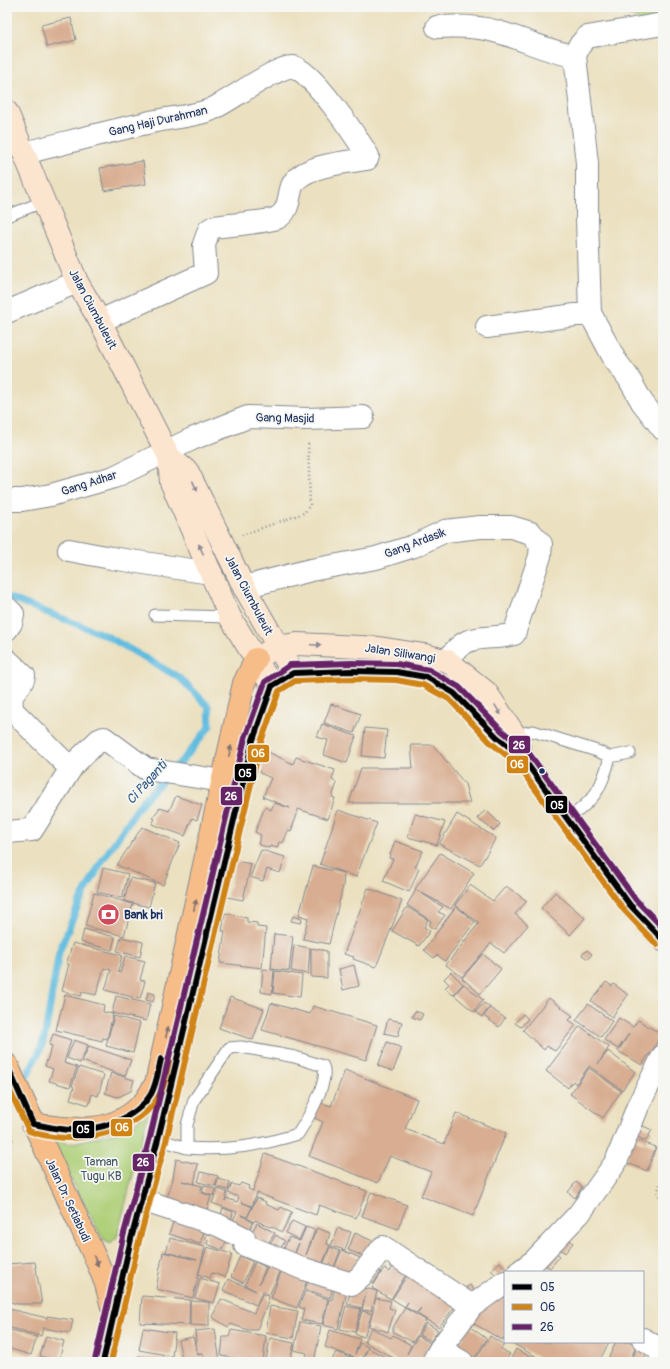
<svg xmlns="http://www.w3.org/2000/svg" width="670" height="1369" viewBox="0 0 670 1369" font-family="Pangolin,sans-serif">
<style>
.green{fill:#aecf77;stroke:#647f6a}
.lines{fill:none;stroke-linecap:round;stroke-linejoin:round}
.stream{stroke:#61bcdf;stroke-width:7}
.building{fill:#d8ad91}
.service-casing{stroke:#83888e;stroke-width:13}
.minor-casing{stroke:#83888e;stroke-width:24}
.secondary-casing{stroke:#83888e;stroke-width:24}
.primary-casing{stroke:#83888e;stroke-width:24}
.path{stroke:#83888e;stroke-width:2.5;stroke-dasharray:1 3;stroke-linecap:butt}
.service{stroke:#fff;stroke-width:11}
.minor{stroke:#fff;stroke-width:22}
.secondary{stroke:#fce5cf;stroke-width:22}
.primary{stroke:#f7bd88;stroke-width:22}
.bus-1-casing{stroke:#f6f6f2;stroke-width:9}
.bus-2-casing{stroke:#f6f6f2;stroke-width:9}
.bus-3-casing{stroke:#f6f6f2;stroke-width:9}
.bus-1{stroke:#000;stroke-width:6}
.bus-2{stroke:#d18413;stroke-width:6}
.bus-3{stroke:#662365;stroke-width:6}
.oneway{fill:#8c8a96}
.oneway2{fill:#7e6f71}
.bus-dot{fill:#1b2f5e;stroke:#f6f6f2;stroke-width:1.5}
.labels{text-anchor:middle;stroke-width:3.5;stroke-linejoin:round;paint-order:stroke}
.street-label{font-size:12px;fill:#1b2f5e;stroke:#f6f6f2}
.poi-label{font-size:12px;font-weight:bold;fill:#1b2f5e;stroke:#f6f6f2;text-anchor:start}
.park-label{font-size:12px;fill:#405764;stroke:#f6f6f2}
.water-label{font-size:13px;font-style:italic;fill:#305985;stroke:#f6f6f2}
.line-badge{stroke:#f6f6f2;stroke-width:1.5}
.badge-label{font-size:11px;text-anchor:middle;font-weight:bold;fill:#fff}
</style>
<rect width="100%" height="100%" fill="#f6f6f2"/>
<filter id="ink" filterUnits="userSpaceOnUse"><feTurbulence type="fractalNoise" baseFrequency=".025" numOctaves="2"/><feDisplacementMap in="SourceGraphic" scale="8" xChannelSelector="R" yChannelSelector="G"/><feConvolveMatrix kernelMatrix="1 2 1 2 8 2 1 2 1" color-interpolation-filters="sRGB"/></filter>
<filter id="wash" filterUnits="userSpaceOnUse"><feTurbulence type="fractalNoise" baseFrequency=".012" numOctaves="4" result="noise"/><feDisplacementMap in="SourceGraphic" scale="16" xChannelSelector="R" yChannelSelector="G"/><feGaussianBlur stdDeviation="0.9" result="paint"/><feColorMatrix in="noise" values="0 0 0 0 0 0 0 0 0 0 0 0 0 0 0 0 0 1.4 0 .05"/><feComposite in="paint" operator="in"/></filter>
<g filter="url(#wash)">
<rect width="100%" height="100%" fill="#ebe0bf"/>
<path class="green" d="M611,7H663V31Z
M149,1110L117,1237L111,1243L103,1239L48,1137L69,1144L129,1129Z"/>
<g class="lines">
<path class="stream" d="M7,597L105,635L180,678L209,707L210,726L187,755L142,802L102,861L79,903L59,952L45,1035L41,1048L21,1087
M7,1113L16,1096"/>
</g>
<g id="blocks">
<path class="building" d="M71,18L76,40L47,47L41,25Z
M143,161L146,184L104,191L100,168Z
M331,704L361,714L354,733L324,723Z
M322,724L356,736L347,763L324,755L328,740L317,737Z
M365,728L387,730L384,758L362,756Z
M411,745H433L465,784L470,803H349L361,768H413Z
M266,751L293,764L296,757L335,770L332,780L337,783L332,797L335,798L328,819L298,809L296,811L298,812L291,831L288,830L283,843L279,842L277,848L270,846L269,848L258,844L261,835L255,832L265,807L271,810L274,803L290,808L263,797L271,778L260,773L258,768Z
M176,796L202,805L197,820L192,818L185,836L152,824L155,819L152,818L160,808L169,811Z
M338,810L377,823L356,877L320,864Z
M486,810L500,824L494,831L477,818Z
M415,814L445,822L437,845L408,837Z
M457,814L496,838L480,865L439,844Z
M142,827L180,843L163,885L117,865Z
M395,841L423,851L415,867L419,869L409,892L383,881L393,859L389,858Z
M261,850L285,857L280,873L267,869L263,881L250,877Z
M440,853L474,873L451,909L415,889Z
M236,861L251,864L243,900L227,897Z
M313,866L344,873L343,886L329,944L303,939L308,918L299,915Z
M103,868L128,874L122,898L97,892Z
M130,878L155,883L149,907L124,901Z
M470,885L493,901L506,886L527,901L515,914L528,925L504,953L491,943L462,977L446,965L479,923L455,905Z
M368,888L402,901L376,967L353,959L354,957L344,954Z
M416,890L443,907L438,912L445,915L435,929L429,926L431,921L407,905Z
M555,892L585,918L570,935L541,908Z
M94,893L133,904L124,936L85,926Z
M456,906L475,922L445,961L437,955L434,958L424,950Z
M407,907L428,920L424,927L430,931L419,946L392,931Z
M225,913L247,918V922L257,923V927L266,928L262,968L220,963L225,931H222Z
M293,916L302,919L301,923L291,921Z
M84,929L115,937L112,950L81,942Z
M274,934L293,936L289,971L271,969Z
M121,937L143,942L140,957L117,951Z
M73,943L122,955L118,972L120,973L125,956L145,961L140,980L145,981L140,999L105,990L111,970L104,968L96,995L82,992L81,996L62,991L69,964H66Z
M294,945L310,948L308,974L291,971Z
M311,948L327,951V978L311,977Z
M587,950L592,954L588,959L582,955Z
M483,954L501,969L480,994L462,978Z
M354,965L359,986L343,990L339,969Z
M263,969L274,970L272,994L261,992Z
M275,971L302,975L300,997L273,993Z
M451,972L463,984L453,995L445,988L449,984L444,979Z
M606,982L612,986L614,984L628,995L612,1017L591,1001Z
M464,984L483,1000L474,1012L454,995Z
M148,992L155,994L153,1002L146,1000Z
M65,995L104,1005L103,1012L113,1014L107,1039L103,1038L102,1041L56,1030Z
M116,996L150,1004L146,1021L112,1013Z
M230,997L264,1009L253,1040L219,1028Z
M549,998L573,1016L569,1020L576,1025L555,1051L547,1046L544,1050L523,1030Z
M271,1003L310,1014L313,1006L377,1025L366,1060L262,1030Z
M484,1003L490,1007L482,1017L476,1012Z
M588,1004L612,1021L601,1037L576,1020Z
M490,1008L505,1018L499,1027L484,1016Z
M415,1011L423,1014L420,1020L412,1017Z
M523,1014L528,1019L521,1027L515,1023Z
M114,1016L140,1023L133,1053L106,1046Z
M619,1018L633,1027L638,1020L661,1034L651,1054H649L642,1065L618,1051L629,1034L618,1049L604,1040Z
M388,1019L402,1022L398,1036L384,1033Z
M580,1026L609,1047L598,1064L608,1051L635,1072L622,1090L589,1066L576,1084L573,1081L568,1088L546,1071Z
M53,1034L71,1040L64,1063L77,1067L70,1087L49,1081L53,1069L45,1066L52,1046L49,1045Z
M74,1040L88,1045L80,1063L67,1058Z
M387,1042L402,1048L393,1071L378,1066Z
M89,1046L131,1060L125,1076L82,1061Z
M79,1067L104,1075L98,1096L92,1094L89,1105L70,1099L74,1087L72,1086Z
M589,1068L621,1091L603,1118L570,1094Z
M345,1070L417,1099L405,1129L444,1144L456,1113L506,1133L473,1216L421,1196L431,1172L390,1156L378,1183L309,1156L323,1122L312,1117L318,1102L331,1106Z
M111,1073L134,1080L131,1091L118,1097L105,1093Z
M641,1125L652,1130L646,1141L635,1136Z
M7,1137L13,1139L7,1155Z
M633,1139L656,1147L647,1171L625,1162Z
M265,1154L367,1191L356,1218L319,1205L316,1215L257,1193L252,1206L241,1202L252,1207L247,1217L241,1215L253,1222L246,1237L229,1229L237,1212L212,1203L218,1189L227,1192L225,1201L226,1198L237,1202L239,1197L228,1193L232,1184L239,1186L241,1183L249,1186L248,1189L253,1191Z
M176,1159L198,1164L194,1184L182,1181L202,1186L200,1192L211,1196L204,1219L165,1204L173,1179Z
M201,1172L218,1176L215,1186L198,1182Z
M218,1179L230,1182L228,1190L216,1187Z
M576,1182L582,1187L575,1198L568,1192Z
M204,1185L216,1189L214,1196L202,1192Z
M371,1192L407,1205L398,1229L362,1216Z
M257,1198L266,1202L265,1204L279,1210L281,1207L292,1212L282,1232L271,1226L270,1227L255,1220L254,1222L247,1218Z
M223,1208L233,1212L229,1228L218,1224Z
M174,1220L205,1229L200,1244L169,1234Z
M292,1221L305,1227L299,1240L286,1233Z
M257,1223L275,1233L264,1250L245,1243Z
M306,1227L315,1230L306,1255L317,1228L330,1233L327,1244L330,1245L320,1270L292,1261L299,1243L291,1262L280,1258L289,1237L300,1241Z
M337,1228L351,1232L345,1250L331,1246Z
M208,1232L228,1238L222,1250L207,1244L208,1240L205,1239Z
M355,1233L375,1242L368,1258L348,1250Z
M276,1235L285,1241L276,1256L266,1250Z
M564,1235L573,1243L565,1253L556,1245Z
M170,1238L205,1247L193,1298L156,1289L163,1252L197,1260L166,1252Z
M207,1247L232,1254L225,1277L212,1273L210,1278L198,1274Z
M330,1247L340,1251L331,1276L320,1272Z
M342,1250L367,1261L353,1281L332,1272Z
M553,1250L560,1256L550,1268L542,1263Z
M240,1256L253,1262L243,1283L231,1277Z
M269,1260L282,1263L280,1273L269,1295L263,1292L256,1305L223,1290L228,1279L256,1291L245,1285L255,1262L266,1267L259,1284L267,1268Z
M35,1262L42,1304H17L7,1301V1264Z
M395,1262L408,1271L391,1299L372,1288L384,1268L390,1272Z
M500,1262L506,1269L497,1276L491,1270Z
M284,1264L309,1275L297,1308L271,1298Z
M371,1266L381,1272L373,1284L364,1278Z
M311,1273L335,1282L330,1298L305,1289Z
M408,1274L456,1305L439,1327L417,1314L421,1308L416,1313L405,1307L408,1302L405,1307L392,1299Z
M200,1278L220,1284L214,1303L195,1298Z
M336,1284L348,1287L338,1329L323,1325L329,1299L332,1300Z
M470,1285L474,1290L464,1297L460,1292Z
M360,1287L377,1291L374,1304L376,1298L391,1301L389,1308L395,1310L388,1332L369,1326L374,1306H372L371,1311L362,1310L366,1292L362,1308L347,1304L350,1294L354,1291L359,1293Z
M305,1291L328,1299L322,1324L301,1320L304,1309L299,1307Z
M262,1294L268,1296L267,1299L269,1300L257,1330H248L231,1324L228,1327L212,1317L221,1299L254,1313Z
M505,1294V1339L503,1338L502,1340L473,1323L487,1299Z
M142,1296L190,1300L189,1325L140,1323Z
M190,1301L209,1302V1326L190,1325Z
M270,1306L298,1311L293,1338L266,1333Z
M346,1306L361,1309L355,1332L340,1329Z
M405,1308L426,1320L413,1342L393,1332V1327Z
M9,1309L47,1318V1316L73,1320L70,1333L43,1328L41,1336L7,1327Z
M362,1311L372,1314L364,1337L355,1334Z
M300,1322L321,1326L314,1362L305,1360L307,1353L294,1350Z
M426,1323L438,1330L431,1341L419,1335Z
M470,1327L487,1339L472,1362L453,1353Z
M143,1328L175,1333L172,1356L139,1350Z
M371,1328L391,1338L393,1335L411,1345L407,1354L418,1336L430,1343L420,1362H401L364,1342Z
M7,1329L37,1337L31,1355L7,1348Z
M215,1329L220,1362H205L202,1353H197L195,1331Z
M231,1330L266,1336L263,1362L221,1356L223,1337H229Z
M330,1330L360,1339L355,1354L360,1343L368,1347L363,1358L368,1348L395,1362H364L358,1359L357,1362H347L349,1356L354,1357L325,1347Z
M46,1336L64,1341L59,1361L40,1356Z
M490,1336L504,1345L501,1349L510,1354L505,1362H474Z
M193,1337L198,1355L202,1354L205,1362H183L178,1340Z
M270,1338L294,1343L290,1362L266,1361Z
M510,1342H609L599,1362H546Z
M616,1342H631L636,1346L630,1362H615L608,1359Z
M637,1347L647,1352L643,1362H631Z
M516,1349L533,1358L531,1362H509Z
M336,1352L347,1356L345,1362H331Z
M138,1356L177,1361L176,1362H137Z
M534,1358L542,1362H532Z
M7,1359L16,1362H7Z
M225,1359L254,1361V1362H225Z"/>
</g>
</g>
<g filter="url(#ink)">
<use href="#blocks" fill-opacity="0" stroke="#83888e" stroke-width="1"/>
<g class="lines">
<defs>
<path id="service" d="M7,216L45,201
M155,615L230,617
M515,735L533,731L597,751L610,757C601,790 596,798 568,819
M610,757L630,753
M241,1047L295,1057L323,1066C330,1081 307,1120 298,1134C259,1146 228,1151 187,1148V1125L194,1100L229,1048Z
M158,1139L187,1148"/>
<path id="minor" d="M663,24L587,37L579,46L575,56L587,163V218L590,313L615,360L628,377L642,402L663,429
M437,27C456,26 479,26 498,32C524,39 548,52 575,56
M24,153C65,143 106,132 147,123C167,118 191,117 210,110C229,102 277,65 293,67C311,69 357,138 368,156L367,159C348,162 300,165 292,186C288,197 290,211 277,218C269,222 226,225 214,227L209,230L204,244L206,273L100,321
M7,312L77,282
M487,327L590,313
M7,500H22L51,495L114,477L192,439L248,417L307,419L363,417
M69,550L111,558L211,573
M244,587L311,570L376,558L414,546L445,531L480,527H511L531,533L541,544L540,556L514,634C487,642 466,629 448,661
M7,608L13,614L11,623L7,629
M7,660L24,676C21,691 7,690 13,711L67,765H73L99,740L104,738L146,769L223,781
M7,832L32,830L73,765
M142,1200L218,1225L244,1238L245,1245L304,1269L352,1284L361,1276L383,1247L472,1306
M519,1272L534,1261L579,1214L616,1162L638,1106L663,1056
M643,1339C653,1345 663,1349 661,1362
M440,1349L462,1362
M433,1362L440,1349L472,1306L505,1282"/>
<path id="secondary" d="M7,112L77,282L100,321L166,451L169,457L188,472L244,587L293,673
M169,457L171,482L230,617L272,686L293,673L351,671L397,672L426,677L454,693L497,737L522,757L630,905L663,940
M266,653L277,647L298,644L319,645L379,648L424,655L448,661L486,692L515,735L521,754"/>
<path id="primary" d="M7,1065L98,1264L106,1284L113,1311
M33,1124C70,1130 113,1136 142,1104C148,1099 151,1090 156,1084L244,683L256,659
M103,1362L131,1239L158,1139L185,1028L253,740L272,686"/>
</defs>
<use href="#service" class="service-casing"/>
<use href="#minor" class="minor-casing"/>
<use href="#secondary" class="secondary-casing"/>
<use href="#primary" class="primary-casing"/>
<path class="path" d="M242,535L304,513L310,505L308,441
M663,1177L657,1193L663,1200"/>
<use href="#service" class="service"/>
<use href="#minor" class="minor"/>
<use href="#secondary" class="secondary"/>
<use href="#primary" class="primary"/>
<defs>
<path id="bus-1" d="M7,1065L33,1124C45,1126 57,1129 69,1130C98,1131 135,1120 151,1094C157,1083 158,1071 161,1059
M103,1362L131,1239L158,1139L253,740L272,686L293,673L351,671L397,672L426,677L454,693L497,737L522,757L630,905L663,940"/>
<path id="bus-2" d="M7,1085L29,1131C68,1146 133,1137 157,1099C165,1087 166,1074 169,1061
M111,1362L139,1241L166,1141L261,742L279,691L295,681L351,679L396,680L423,685L449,699L491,743L516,763L624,910L657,945"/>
<path id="bus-3" d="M95,1360L123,1237L150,1137L245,738L265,682L290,665L351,663L397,664L429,670L459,687L502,731L528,752L636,900L663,928"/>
</defs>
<use href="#bus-1" class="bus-1-casing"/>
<use href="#bus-2" class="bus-2-casing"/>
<use href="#bus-3" class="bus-3-casing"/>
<use href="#bus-1" class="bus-1"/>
<use href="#bus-2" class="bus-2"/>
<use href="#bus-3" class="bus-3"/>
</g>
<defs><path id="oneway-solid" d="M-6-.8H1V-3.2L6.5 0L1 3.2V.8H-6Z"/></defs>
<g class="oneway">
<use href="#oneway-solid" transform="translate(195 486) rotate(65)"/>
<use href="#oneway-solid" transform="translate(201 549) rotate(-114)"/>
<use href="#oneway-solid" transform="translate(316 645) rotate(2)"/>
<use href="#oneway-solid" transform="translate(498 710) rotate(58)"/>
</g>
<g class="oneway2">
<use href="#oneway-solid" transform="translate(230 751) rotate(-78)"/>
<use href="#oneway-solid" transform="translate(195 905) rotate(-77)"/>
<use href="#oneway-solid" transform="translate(167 1032) rotate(-77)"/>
<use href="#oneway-solid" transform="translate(96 1261) rotate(66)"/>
</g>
</g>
<defs>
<symbol id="bank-disc" viewBox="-11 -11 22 22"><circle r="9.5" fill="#d1495b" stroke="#f6f6f2"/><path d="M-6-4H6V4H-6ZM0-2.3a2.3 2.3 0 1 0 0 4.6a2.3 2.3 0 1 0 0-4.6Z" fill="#fff"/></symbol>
</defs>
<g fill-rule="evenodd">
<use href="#bank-disc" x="96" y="902" width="25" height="25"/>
</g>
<circle class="bus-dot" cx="542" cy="771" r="3.5"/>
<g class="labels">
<g class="street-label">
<text transform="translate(158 121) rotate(-13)" y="4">Gang Haji Durahman</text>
<text transform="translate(93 309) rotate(62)" y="4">Jalan Ciumbuleuit</text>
<text transform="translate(285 418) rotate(1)" y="4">Gang Masjid</text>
<text transform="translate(89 483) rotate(-18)" y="4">Gang Adhar</text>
<text transform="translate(415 543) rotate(-21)" y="4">Gang Ardasik</text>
<text transform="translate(249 595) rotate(62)" y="4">Jalan Ciumbuleuit</text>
<text transform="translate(400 653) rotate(9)" y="4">Jalan Siliwangi</text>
<text transform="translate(68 1200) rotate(65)" y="4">Jalan Dr. Setiabudi</text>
</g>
<g class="poi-label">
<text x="124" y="919">Bank bri</text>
</g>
<g class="park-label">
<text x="101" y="1166">Taman<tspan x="101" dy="14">Tugu KB</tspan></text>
</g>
<g class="water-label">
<text transform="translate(146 782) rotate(-48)" y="5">Ci Paganti</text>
</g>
</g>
<g class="line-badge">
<rect x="508" y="735" width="23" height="19" rx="4" fill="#662365"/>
<rect x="247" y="744" width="23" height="19" rx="4" fill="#d18413"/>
<rect x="506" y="755" width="23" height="19" rx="4" fill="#d18413"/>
<rect x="234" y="763" width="23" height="19" rx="4" fill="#000"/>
<rect x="220" y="786" width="23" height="20" rx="4" fill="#662365"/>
<rect x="545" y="795" width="23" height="19" rx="4" fill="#000"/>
<rect x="110" y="1118" width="23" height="19" rx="4" fill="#d18413"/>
<rect x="72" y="1120" width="23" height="19" rx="4" fill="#000"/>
<rect x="132" y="1153" width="23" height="19" rx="4" fill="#662365"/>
</g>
<g class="badge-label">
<text x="519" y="749">26</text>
<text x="258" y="757">06</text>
<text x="517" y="768">06</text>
<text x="245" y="777">05</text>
<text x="231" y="800">26</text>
<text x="557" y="809">05</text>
<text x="122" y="1131">06</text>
<text x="83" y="1133">05</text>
<text x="143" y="1166">26</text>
</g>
<rect width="670" height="1369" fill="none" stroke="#f6f6f2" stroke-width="24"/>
<rect x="504" y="1271" width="140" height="72" fill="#f6f6f2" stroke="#9ea6b7"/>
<rect x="512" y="1284" width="20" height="6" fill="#000000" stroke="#9ea6b7"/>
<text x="540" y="1291" font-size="12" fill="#1b2f5e">05</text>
<rect x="512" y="1304" width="20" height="6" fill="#d18413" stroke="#9ea6b7"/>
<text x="540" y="1311" font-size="12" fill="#1b2f5e">06</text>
<rect x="512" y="1324" width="20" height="6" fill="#662365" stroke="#9ea6b7"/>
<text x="540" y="1331" font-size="12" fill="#1b2f5e">26</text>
</svg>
